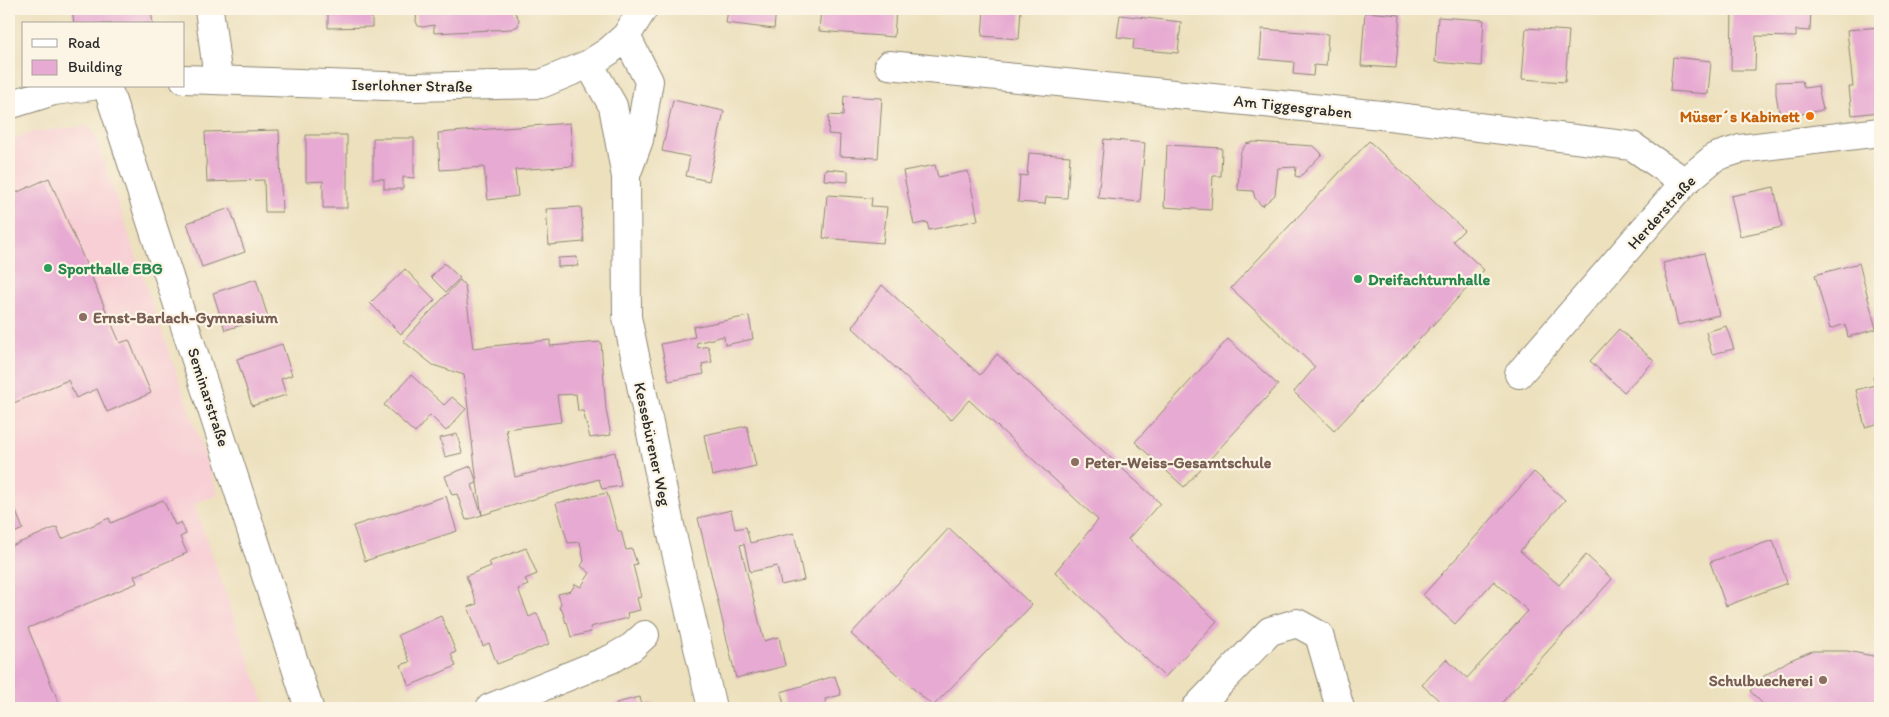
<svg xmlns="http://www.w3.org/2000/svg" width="1889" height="717" viewBox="0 0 1889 717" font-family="Itim,sans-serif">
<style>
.built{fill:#f7cfd4}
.building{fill:#e7aad2;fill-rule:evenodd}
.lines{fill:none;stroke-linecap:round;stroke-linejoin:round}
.minor-casing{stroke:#8c8674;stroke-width:30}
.secondary-casing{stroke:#8c8674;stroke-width:30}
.minor{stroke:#fff;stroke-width:28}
.secondary{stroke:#fff;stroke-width:28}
.food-dot{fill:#e8710a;stroke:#fcf5e5;stroke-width:2}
.leisure-dot{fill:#2e9e5b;stroke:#fcf5e5;stroke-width:2}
.education-dot{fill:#8d6e63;stroke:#fcf5e5;stroke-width:2}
.labels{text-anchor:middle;stroke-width:4.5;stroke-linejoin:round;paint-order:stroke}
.street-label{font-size:16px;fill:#2b2b2b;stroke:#fcf5e5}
.food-label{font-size:16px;font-weight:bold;fill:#c56008;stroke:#fcf5e5;text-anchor:end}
.leisure-label{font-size:16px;font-weight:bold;fill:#27864d;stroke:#fcf5e5;text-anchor:start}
.education-label{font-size:16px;font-weight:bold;fill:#785e54;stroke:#fcf5e5;text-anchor:start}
</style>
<rect width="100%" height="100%" fill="#fcf5e5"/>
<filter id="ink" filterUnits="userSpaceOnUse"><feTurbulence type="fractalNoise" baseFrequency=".02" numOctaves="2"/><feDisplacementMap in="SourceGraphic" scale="10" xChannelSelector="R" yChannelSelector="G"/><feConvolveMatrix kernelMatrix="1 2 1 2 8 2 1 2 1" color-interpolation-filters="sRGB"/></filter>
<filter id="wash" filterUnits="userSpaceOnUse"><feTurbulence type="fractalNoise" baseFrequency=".0096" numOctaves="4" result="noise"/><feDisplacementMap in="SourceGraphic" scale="20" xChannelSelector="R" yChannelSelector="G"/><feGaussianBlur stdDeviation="1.12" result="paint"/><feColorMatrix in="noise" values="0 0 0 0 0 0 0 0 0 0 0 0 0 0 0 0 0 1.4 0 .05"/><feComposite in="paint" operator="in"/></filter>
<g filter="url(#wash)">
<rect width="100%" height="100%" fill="#ece0bd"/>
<path class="built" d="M89,126L95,136L218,495L194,504L266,708H9V140L33,132Z"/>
<g id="blocks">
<path class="building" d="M72,9H156V10L151,11L153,24H74Z
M328,9H372V27L328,28Z
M417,9H515V13L519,19L518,26L511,29L434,33V25L423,27L418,26L416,21Z
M728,9H776L774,29L726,23Z
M821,9H896L894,37L819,31Z
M984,9H1021L1019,39L982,36Z
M1732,9H1811L1810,31L1796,30V37L1756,36L1755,70H1731Z
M1365,12L1400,15L1396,68L1361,66Z
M1120,15L1181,22L1178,53L1133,49L1134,39L1117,37Z
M1438,17L1484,20L1481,66L1435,62Z
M1880,27V112L1852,115L1849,87H1853L1847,30Z
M1526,28L1569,31L1565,82L1522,79Z
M1262,29L1328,34L1326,66L1314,65L1313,76L1293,74L1294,62L1260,59Z
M1673,57L1711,61L1708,94L1670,91Z
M1802,81L1804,88L1818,86L1823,110L1780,118L1776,94V82Z
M844,96L882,98L878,158L839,156L840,135L828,134L829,115L843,116Z
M673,100L724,111L709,181L686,176L690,157L662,151Z
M570,123L573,166L515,170L518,196L488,200L484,167L440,170L438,133Z
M279,130L282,212H265L264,180L207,182L205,132Z
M306,135H347V208H323V181L306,182Z
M373,138H414V178L403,177V189H384V179H373Z
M1104,139L1145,143L1140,202L1098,198Z
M1369,141L1464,230L1453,241L1484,270L1334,431L1294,392L1315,367L1231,288Z
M1254,142L1314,146L1322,154L1300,177L1295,176L1296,167L1278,168L1275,195L1262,206L1255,198L1253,191L1238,190L1240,153L1246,144Z
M1167,145L1222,148L1221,176H1213L1211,210L1164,207Z
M1029,153L1070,156L1067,198L1046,197L1045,204L1018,202L1020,175L1027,176Z
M935,165L938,177L968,171L978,220L929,230L927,222L914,225L903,171Z
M825,169L848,171V182L824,180Z
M49,178L120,343L129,340L151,393L107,412L97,389L76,398L68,380L9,405V196Z
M1774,187L1782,227L1740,236L1731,196Z
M827,195L872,198L871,206L887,207L883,243L823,238Z
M581,207L584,242L549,245L546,209Z
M230,208L245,252L202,267L187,223Z
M1704,253L1719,315L1678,325L1663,263Z
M577,257L578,266L558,267V258Z
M444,263L460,278L446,292L431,277Z
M1859,263L1876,329L1848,337L1845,324L1830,329L1815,275Z
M405,269L435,300L401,334L370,303Z
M256,279L268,317L225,330L213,293Z
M460,280L465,286L473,348L550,340V346L601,342L606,410L611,435L590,438L583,411H578L576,394L557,395L561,422L506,429L515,477L615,452L621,486L602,489L599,479L466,520L457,494L452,495L445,476L471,466L477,483L464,375L433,365L403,341ZM477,483L482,515L472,485Z
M882,285L980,375L997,354L1160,503L1128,539L1217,621L1165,677L1055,572L1098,520L969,400L951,420L852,327Z
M749,316L753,339L725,345L724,336L696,343L698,348L708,346L712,362L702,364L704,374L669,381L661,344L695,337L693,327Z
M1726,326L1734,349L1712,354L1706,332Z
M1619,329L1654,361L1624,392L1590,361Z
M1228,339L1278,385L1184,487L1135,442Z
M282,344L292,375L281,379L286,395L252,406L237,359Z
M411,375L444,405L452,397L466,409L446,431L430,415L415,433L384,405Z
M1880,375V408L1878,409L1880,423L1865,427L1856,390L1875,385L1873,377Z
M747,426L756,466L712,476L704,435Z
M457,434L462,453L445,457L440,438Z
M1534,472L1565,500L1520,551L1559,585L1586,555L1612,579L1497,708H1439L1443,704L1422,685L1446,659L1467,678L1528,611L1494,581L1455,624L1423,595Z
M607,493L618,531H621L626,550L632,549L637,564L633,565L641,597L637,598L640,610L627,613L628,618L590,627L591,632L571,637L567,622L566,623L562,610L559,608L561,604L558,594L571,591L575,584L581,587L590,573L581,566L584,561L580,542L568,543L556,503Z
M9,494L23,529L9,535Z
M446,496L457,531L365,561L353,526Z
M163,500L175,525L181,522L186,534L180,537L187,553L134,576L137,583L28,628L61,708H9V547L57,527L62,539L109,518L111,523Z
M731,510L735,529L746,527L750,543L794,533L804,580L781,585L777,566L750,572L744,544L740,545L764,641L779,637L785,666L736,678L698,518Z
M949,528L1032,605L933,706L851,634Z
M1773,540L1787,583L1726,606L1710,562Z
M526,548L537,574L525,579L528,585L518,589L529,617L537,613L549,644L497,664L489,643L483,646L468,607L477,604L466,576L491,566L489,562Z
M441,616L456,652L451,654L456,666L409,686L401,665L410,662L398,635Z
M1812,651H1847L1873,656L1880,661V708H1767L1750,691L1764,676L1788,661Z
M835,676L841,695L825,699L828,708H785L781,692Z
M640,697L642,706L652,703L653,708H618L616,703Z"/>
</g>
</g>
<g filter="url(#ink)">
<use href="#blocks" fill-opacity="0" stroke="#8c8674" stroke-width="1"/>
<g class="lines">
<defs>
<path id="minor" d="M209,9L218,79
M889,65L1381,115L1632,146L1685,182
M107,86L309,708
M1519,374L1685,182L1715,157L1740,149L1880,132
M490,708L611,659L632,647L645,635
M1196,708L1270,631L1297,623L1319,635L1340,708"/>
<path id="secondary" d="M626,36L649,81L639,140L626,175
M589,64L613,106L626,177L627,317L671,530L712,708
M184,79L414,87L541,84L589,64L609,51L626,36L643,9
M9,105L54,91L92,86"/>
</defs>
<use href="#minor" class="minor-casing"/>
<use href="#secondary" class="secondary-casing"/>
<use href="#minor" class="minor"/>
<use href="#secondary" class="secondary"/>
</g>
</g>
<circle class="food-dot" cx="1810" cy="116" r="5"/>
<g class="leisure-dot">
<circle cx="48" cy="268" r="5"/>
<circle cx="1358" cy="279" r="5"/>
</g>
<g class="education-dot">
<circle cx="83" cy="317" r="5"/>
<circle cx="1075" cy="462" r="5"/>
<circle cx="1823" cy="680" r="5"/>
</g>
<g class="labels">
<g class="street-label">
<text transform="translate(412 85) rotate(1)" y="6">Iserlohner Straße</text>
<text transform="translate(1293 106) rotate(6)" y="6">Am Tiggesgraben</text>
<text transform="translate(1661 212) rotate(-48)" y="6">Herderstraße</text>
<text transform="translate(209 397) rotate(72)" y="6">Seminarstraße</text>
<text transform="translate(653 444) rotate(78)" y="6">Kessebürener Weg</text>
</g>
<g class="food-label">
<text x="1800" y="122">Müser´s Kabinett</text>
</g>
<g class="leisure-label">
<text x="58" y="274">Sporthalle EBG</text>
<text x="1368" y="285">Dreifachturnhalle</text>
</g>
<g class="education-label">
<text x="93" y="323">Ernst-Barlach-Gymnasium</text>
<text x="1085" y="468">Peter-Weiss-Gesamtschule</text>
<text x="1813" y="686" text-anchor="end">Schulbuecherei</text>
</g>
</g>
<rect width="1889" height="717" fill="none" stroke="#fcf5e5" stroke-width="30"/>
<rect x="22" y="22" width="162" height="65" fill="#fcf5e5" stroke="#a8a49b"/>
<rect x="32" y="39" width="25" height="8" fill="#ffffff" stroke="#a8a49b"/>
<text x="68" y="48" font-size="15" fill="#2b2b2b">Road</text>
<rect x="32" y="60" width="25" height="15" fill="#e7aad2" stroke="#a8a49b"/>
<text x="68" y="72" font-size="15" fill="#2b2b2b">Building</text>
</svg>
